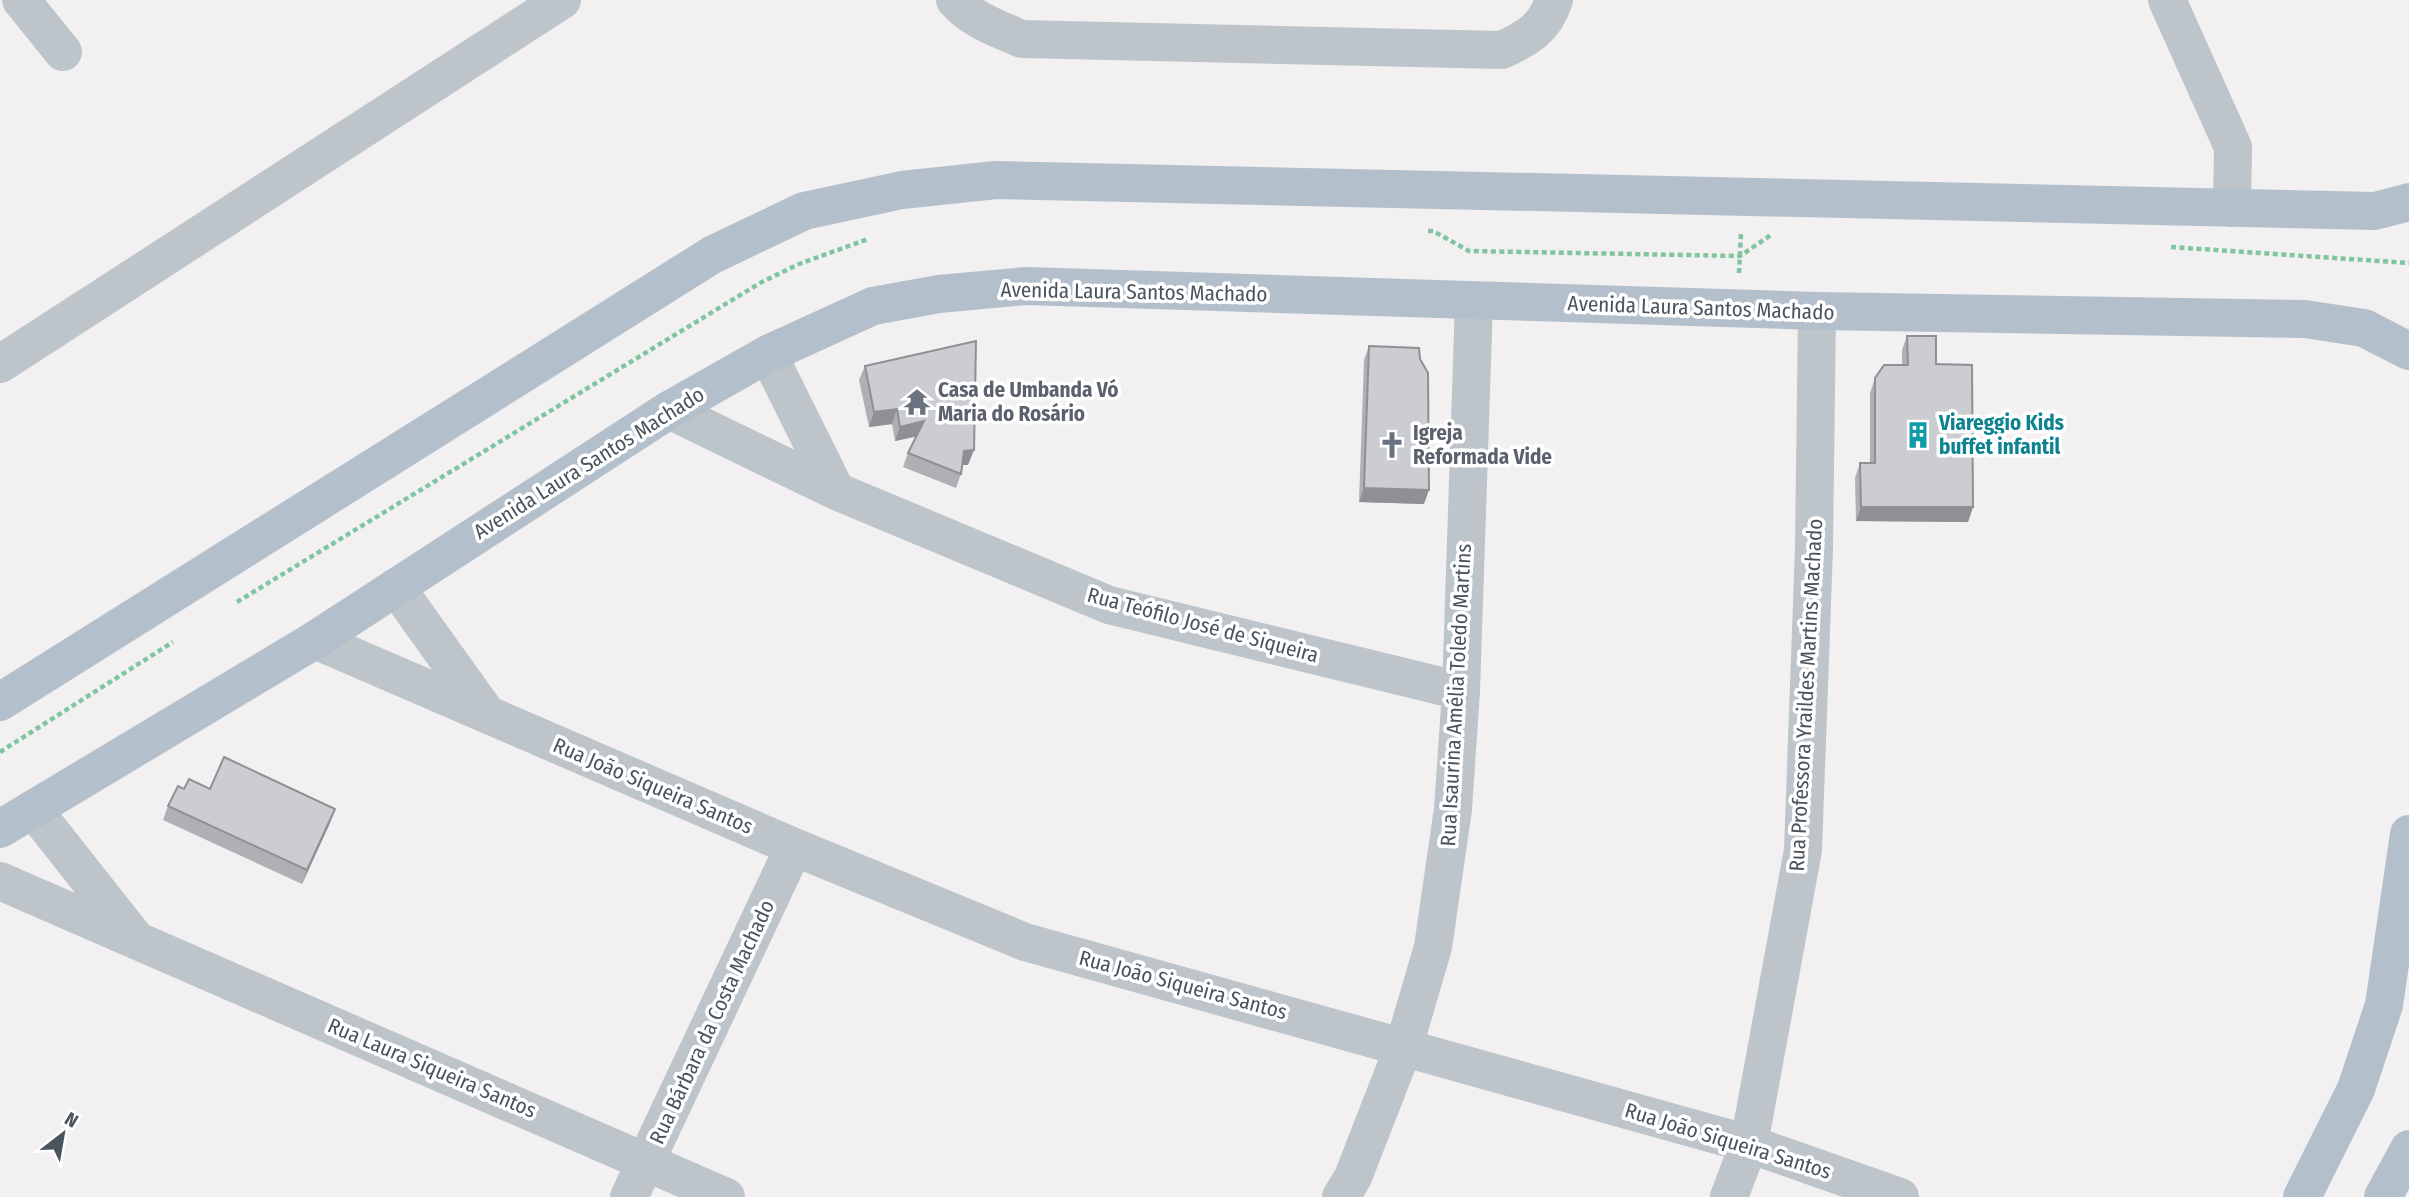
<svg xmlns="http://www.w3.org/2000/svg" width="2409" height="1197" viewBox="0 0 2409 1197" font-family="'Fira Sans Condensed',sans-serif">
<style>
.lines{fill:none;stroke-linecap:round;stroke-linejoin:round}
.path{stroke:#7fc6a0;stroke-width:4.5;stroke-dasharray:5 3.5;stroke-linecap:butt}
.minor{stroke:#bdc5cb;stroke-width:38}
.major{stroke:#b3c0cc;stroke-width:38}
.wall{fill:#afb0b5}
.shaded-wall{fill:#8e9093}
.building{fill:#cbcdd2;stroke:#8e9093;stroke-width:2}
.labels{text-anchor:middle;stroke-width:7;stroke-linejoin:round;paint-order:stroke}
.street-label{font-size:21px;fill:#4a545c;stroke:#fff}
.worship-label{font-size:21px;font-weight:bold;fill:#5b616d;stroke:#fff;text-anchor:start}
.culture-label{font-size:21px;font-weight:bold;fill:#0d838f;stroke:#fff;text-anchor:start}
</style>
<rect width="100%" height="100%" fill="#f2f0f0"/>
<g class="lines">
<path class="path" d="M1428,231H1433L1469,251L1740,256L1771,235
M2171,247L2409,263
M1739,273L1741,233
M237,602L760,283L799,264L868,239
M0,752L173,642"/>
<path class="minor" d="M21,0L63,52
M955,0C972,20 998,29 1022,39L1502,50C1528,38 1545,28 1554,0
M2167,0L2233,147L2232,208
M768,354L836,491
M0,364L562,0
M669,410L836,491L1109,605L1461,691
M396,587L487,714
M315,640L794,847L1025,942L1749,1144L1900,1197
M33,809L134,937
M0,881L726,1197
M629,1197L794,847
M1341,1197L1353,1177L1404,1046L1433,947L1453,809L1461,691L1474,302
M1729,1197L1749,1144L1803,850L1814,548L1817,311"/>
<path class="major" d="M0,702L712,255L804,211L902,190L996,180L2375,211L2409,202
M0,829L315,640L669,410L768,354L873,306L939,294L1026,286L1817,311L2305,319L2364,328L2409,351
M2302,1197L2356,1089L2384,1005L2409,834
M2383,1197L2409,1149"/>
</g>
<path class="wall" d="M1907,336L1936,364L1973,507L1968,522L1856,521L1855,478L1860,463H1870V393L1875,378L1902,365V350Z
M1369,346L1424,504L1359,502L1364,360Z
M865,366L968,465H962L961,474L956,488L903,467L908,453L916,436L895,441L892,424L869,427L859,380Z
M184,789H210L330,823L302,884L163,820L168,806Z"/>
<path class="shaded-wall" d="M897,409L892,424L869,427L874,412Z
M924,421L919,436L895,441L900,427Z
M974,450L968,465H958L964,451Z
M1364,488L1429,490L1424,504L1359,502Z
M1861,507H1973L1968,522L1856,521Z
M335,809L330,823L302,884L307,870Z"/>
<path class="building" d="M1907,336H1936V364L1972,365L1973,507H1861L1860,463H1875V378L1884,365H1908Z
M976,341L974,450L964,451L961,474L908,453L924,421L900,427L897,409L874,412L865,366Z
M1369,346L1419,348L1420,359L1428,373L1429,490L1364,488Z
M224,757L335,809L307,870L168,806L178,786L184,789L189,779L210,789Z"/>
<defs>
<symbol id="temple-bare" viewBox="-9 -9 18 18"><path d="M0-6L5-2H3V0L6.5 2.5H4V6H1.5V3h-3V6H-4V2.5H-6.5L-3 0V-2H-5Z" fill="#6b7280" stroke="#fff" stroke-width="2.5" paint-order="stroke"/></symbol>
<symbol id="building-bare" viewBox="-9 -9 18 18"><path d="M-4-6H4V6H1V3H-1V6H-4ZM-2.5-4.3h1.7v1.8h-1.7ZM.8-4.3h1.7v1.8H.8ZM-2.5-1h1.7V.8h-1.7ZM.8-1h1.7V.8H.8Z" fill="#0f9aa8" stroke="#fff" stroke-width="2.5" paint-order="stroke"/></symbol>
<symbol id="church-bare" viewBox="-9 -9 18 18"><path d="M-1.2-6h2.4v3.5h3.3v2.4h-3.3V6h-2.4V-.1h-3.3v-2.4h3.3Z" fill="#6b7280" stroke="#fff" stroke-width="2.5" paint-order="stroke"/></symbol>
</defs>
<g fill-rule="evenodd">
<use href="#temple-bare" x="898" y="383" width="38" height="38"/>
<use href="#building-bare" x="1899" y="416" width="38" height="38"/>
<use href="#church-bare" x="1373" y="426" width="38" height="38"/>
</g>
<g class="labels">
<g class="street-label">
<text transform="translate(1134 292) rotate(1)" y="7">Avenida Laura Santos Machado</text>
<text transform="translate(1701 308) rotate(2)" y="7">Avenida Laura Santos Machado</text>
<text transform="translate(589 463) rotate(-32)" y="7">Avenida Laura Santos Machado</text>
<text transform="translate(1203 625) rotate(15)" y="7">Rua Teófilo José de Siqueira</text>
<text transform="translate(1456 695) rotate(-87)" y="7">Rua Isaurina Amélia Toledo Martins</text>
<text transform="translate(1806 695) rotate(-87)" y="7">Rua Professora Yraildes Martins Machado</text>
<text transform="translate(653 786) rotate(23)" y="7">Rua João Siqueira Santos</text>
<text transform="translate(1183 985) rotate(15)" y="7">Rua João Siqueira Santos</text>
<text transform="translate(712 1022) rotate(-65)" y="7">Rua Bárbara da Costa Machado</text>
<text transform="translate(432 1068) rotate(23)" y="7">Rua Laura Siqueira Santos</text>
<text transform="translate(1728 1141) rotate(17)" y="7">Rua João Siqueira Santos</text>
</g>
<g class="worship-label">
<text x="938" y="397">Casa de Umbanda Vó<tspan x="938" dy="24">Maria do Rosário</tspan></text>
<text x="1413" y="440">Igreja<tspan x="1413" dy="24">Reformada Vide</tspan></text>
</g>
<g class="culture-label">
<text x="1939" y="430">Viareggio Kids<tspan x="1939" dy="24">buffet infantil</tspan></text>
</g>
</g>
<g transform="translate(63 1134) rotate(31)" stroke="#ffffff" stroke-width="5" paint-order="stroke">
<path d="M0-5L12 26L0 18L-12 26Z" fill="#4a545c"/>
<text y="-10" font-size="19" font-weight="bold" text-anchor="middle" fill="#4a545c">N</text>
</g>
</svg>
